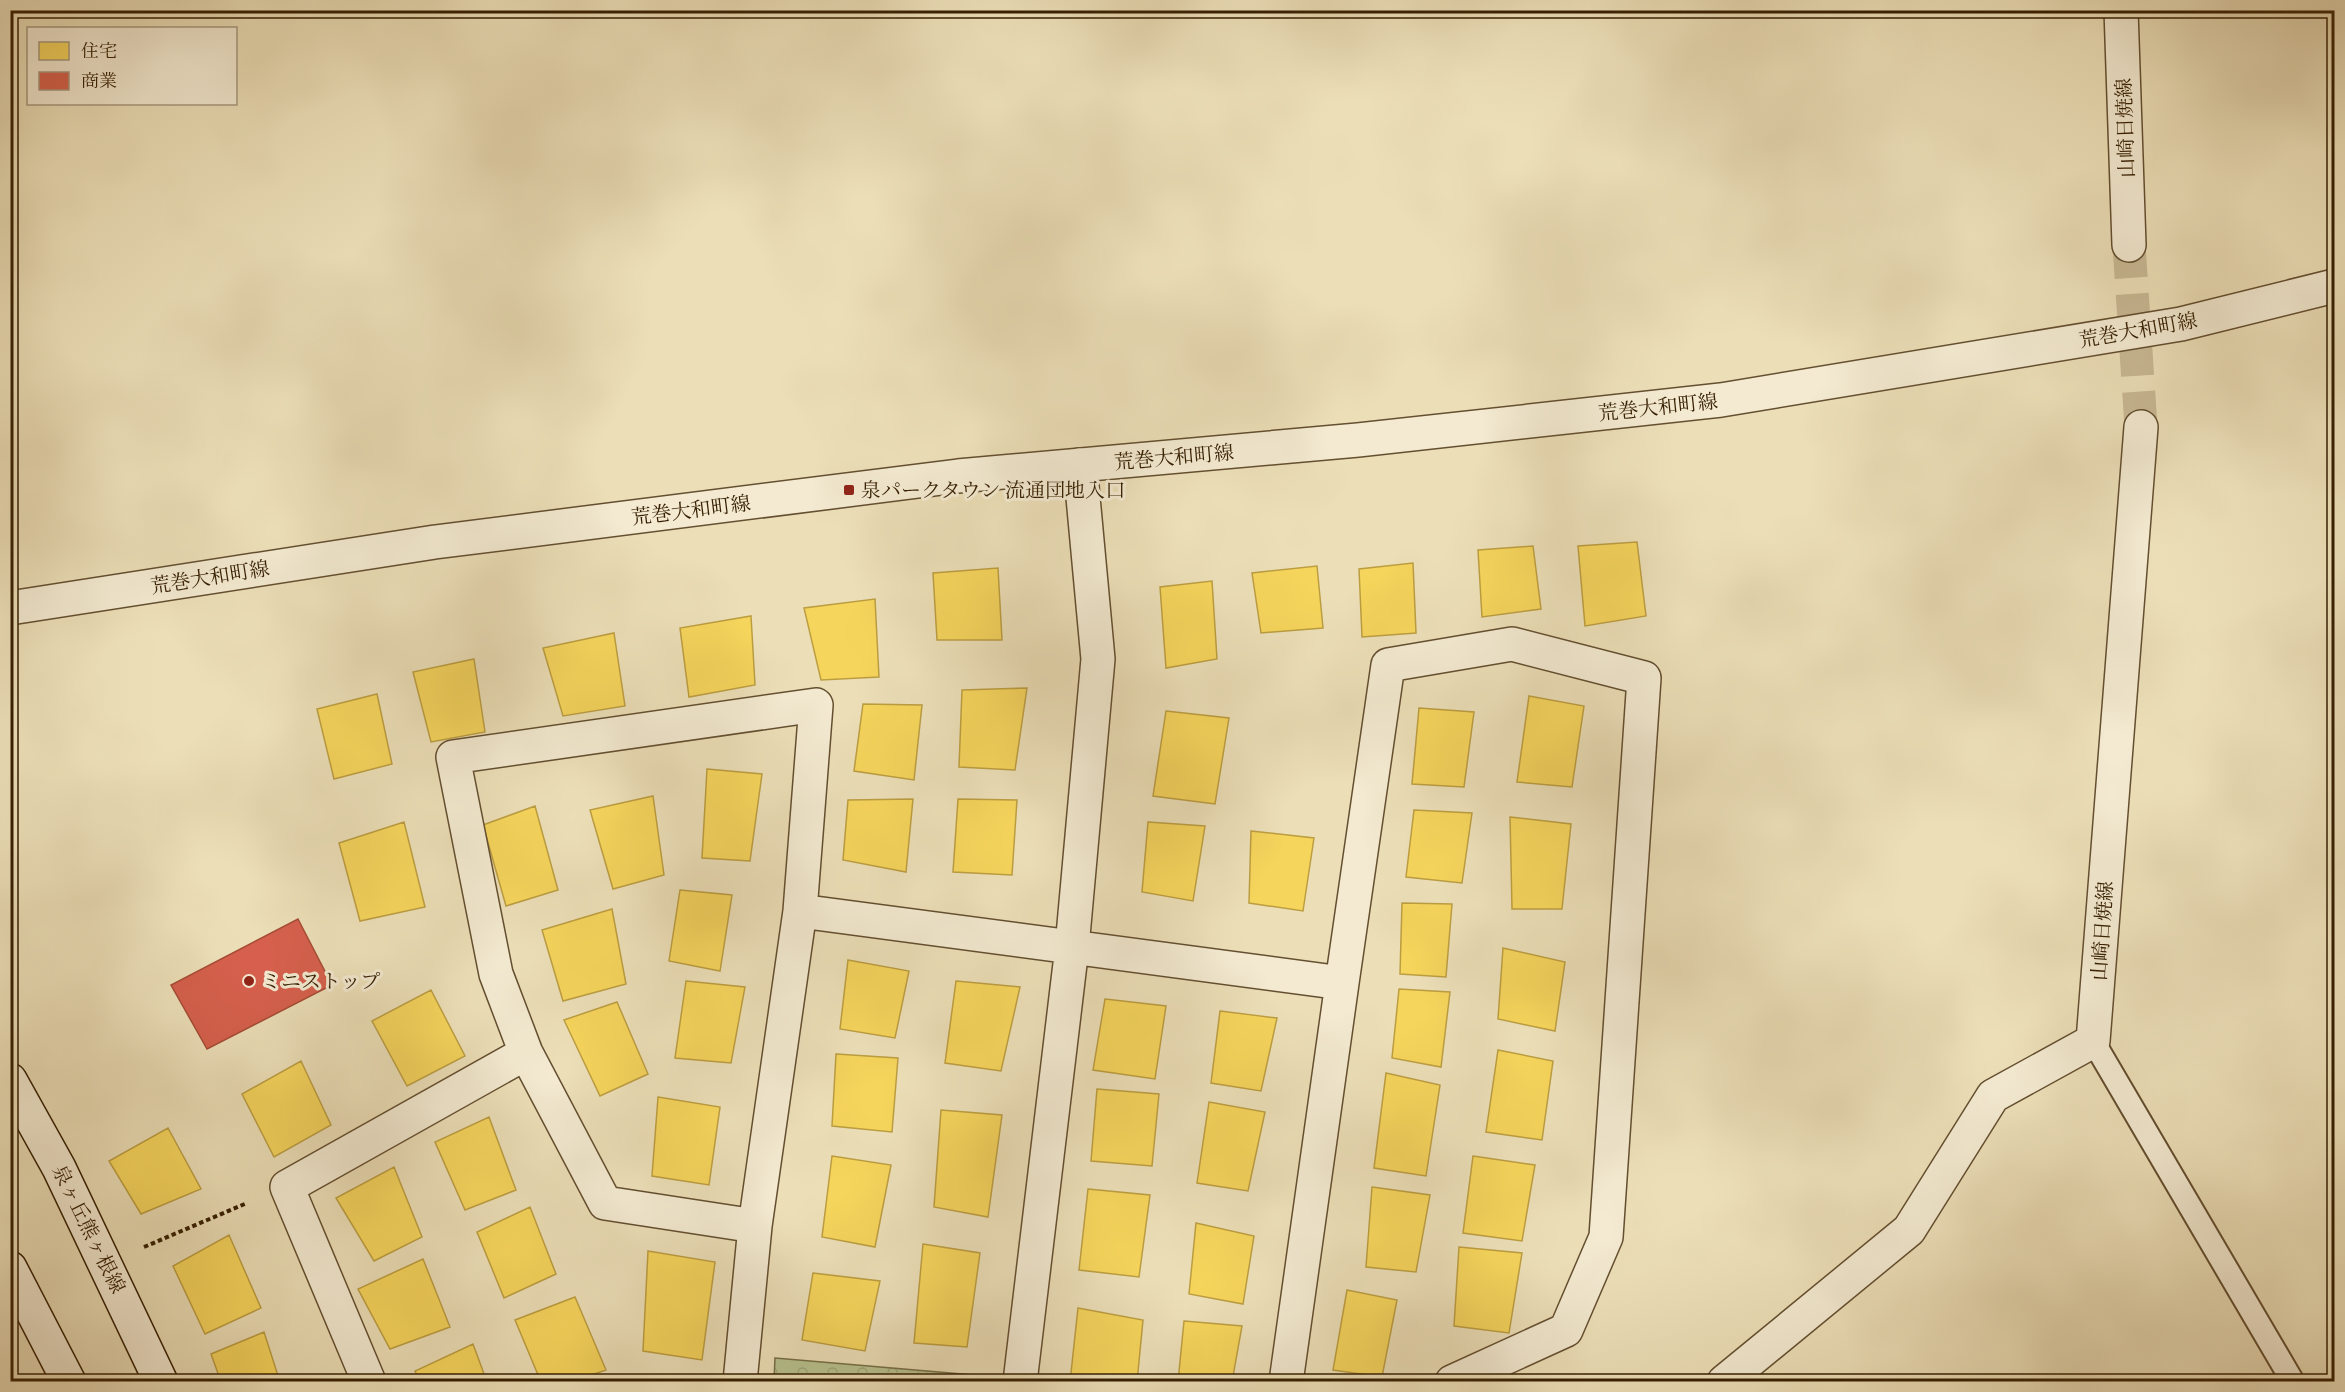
<svg xmlns="http://www.w3.org/2000/svg" width="2345" height="1392" viewBox="0 0 2345 1392" font-family="'IM FELL French Canon','Noto Serif JP',serif">
<style>
.park{fill:url(#park-crowns);stroke:#767048;stroke-width:1.5}
.homes{fill:#f6d55c;stroke:#bc9e41;stroke-width:1.5}
.shops{fill:#d6604d;stroke:#a64c36;stroke-width:1.5}
.lines{fill:none;stroke-linecap:round;stroke-linejoin:round}
.minor-tunnel{stroke:#c8b994;stroke-width:33;stroke-dasharray:33 16;stroke-linecap:butt}
.service-casing{stroke:#644f30;stroke-width:26}
.minor-casing{stroke:#644f30;stroke-width:36}
.tertiary-casing{stroke:#644f30;stroke-width:36}
.secondary-casing{stroke:#361f02;stroke-width:36}
.path{stroke:#361f02;stroke-width:4;stroke-dasharray:4.5 3;stroke-linecap:butt}
.service{stroke:#f3ead1;stroke-width:22}
.minor{stroke:#f3ead1;stroke-width:33}
.tertiary{stroke:#f3ead1;stroke-width:33}
.secondary{stroke:#f3ead1;stroke-width:33}
.poi-dot{fill:#8f2418;stroke:#f3ead1;stroke-width:2}
.labels{text-anchor:middle;stroke-width:6;stroke-linejoin:round;paint-order:stroke}
.street-label{font-size:20px;fill:#361f02;stroke:#f3ead1}
.poi-label{font-size:20px;fill:#361f02;stroke:#f3ead1;text-anchor:start}
</style>
<defs>
<pattern id="park-crowns" width="20" height="18" patternUnits="userSpaceOnUse" patternTransform="scale(1.5)"><rect width="20" height="18" fill="#b7c28f"/><path d="M2 6a3 3 0 1 1 6 0M12 15a3 3 0 1 1 6 0" fill="none" stroke="#9ea67a"/></pattern>
</defs>
<rect width="100%" height="100%" fill="#ecdfb8"/>
<filter id="stains"><feTurbulence type="fractalNoise" baseFrequency=".00333" numOctaves="4"/><feColorMatrix values="0 0 0 0 .2 0 0 0 0 .09 0 0 0 0 .02 0 0 0 .5 -.17"/></filter>
<radialGradient id="worn" r=".72"><stop offset=".6" stop-color="#630" stop-opacity="0"/><stop offset="1" stop-color="#630" stop-opacity=".3"/></radialGradient>
<path class="park" d="M775,1358L985,1376V1381H774Z"/>
<path class="homes" d="M1637,542L1646,616L1585,626L1578,546Z
M1533,546L1541,609L1482,617L1478,550Z
M1413,563L1416,633L1362,637L1359,569Z
M1317,566L1323,628L1261,633L1252,573Z
M998,568L1002,640H937L933,573Z
M1212,581L1217,659L1166,668L1160,587Z
M875,599L879,677L821,680L804,608Z
M751,616L755,685L689,697L680,628Z
M614,633L625,706L563,716L543,648Z
M474,659L485,732L431,742L413,672Z
M1027,688L1015,770L959,767L962,690Z
M377,694L392,764L334,779L317,709Z
M1529,696L1584,706L1572,787L1517,782Z
M863,704L922,705L914,780L854,771Z
M1419,708L1474,712L1464,787L1412,784Z
M1166,711L1229,718L1215,804L1153,796Z
M707,769L762,774L750,861L702,858Z
M653,796L664,875L613,889L590,810Z
M913,799L906,872L843,860L848,800Z
M958,799L1017,800L1012,875L953,872Z
M535,806L558,890L506,906L483,825Z
M1414,810L1472,813L1462,883L1406,877Z
M1510,817L1571,824L1562,909H1512Z
M404,822L425,907L360,921L339,843Z
M1148,822L1205,826L1193,901L1142,892Z
M1251,831L1314,838L1303,911L1249,903Z
M680,890L732,895L720,971L669,961Z
M1402,903L1452,904L1446,977L1400,974Z
M612,909L626,984L563,1001L542,930Z
M1503,948L1565,962L1555,1031L1498,1019Z
M848,960L909,971L895,1038L840,1029Z
M686,981L745,987L731,1063L675,1058Z
M956,981L1020,987L1001,1071L945,1063Z
M1399,989L1450,992L1441,1067L1392,1058Z
M431,990L465,1056L407,1086L372,1021Z
M1105,999L1166,1006L1155,1079L1093,1070Z
M617,1002L648,1074L600,1096L564,1020Z
M1220,1011L1277,1018L1261,1091L1211,1083Z
M1498,1050L1553,1061L1542,1140L1486,1132Z
M836,1054L898,1058L892,1132L832,1126Z
M301,1061L331,1125L274,1157L242,1094Z
M1386,1073L1440,1085L1426,1176L1374,1168Z
M1097,1089L1159,1094L1152,1166L1091,1161Z
M658,1097L720,1107L709,1185L652,1176Z
M1209,1102L1265,1112L1248,1191L1197,1183Z
M941,1110L1002,1115L988,1217L934,1207Z
M489,1117L516,1190L465,1210L435,1142Z
M168,1128L201,1189L141,1214L109,1161Z
M832,1156L891,1165L875,1247L822,1237Z
M1473,1156L1535,1165L1522,1241L1463,1233Z
M394,1167L422,1237L374,1261L336,1198Z
M1372,1187L1430,1195L1416,1272L1366,1267Z
M1088,1189L1150,1195L1139,1277L1079,1270Z
M530,1207L556,1274L504,1298L477,1232Z
M1196,1223L1254,1236L1243,1304L1189,1294Z
M229,1235L261,1308L205,1334L173,1266Z
M923,1244L980,1253L967,1347L914,1343Z
M1459,1247L1522,1253L1509,1333L1454,1326Z
M648,1251L715,1262L702,1360L643,1351Z
M423,1259L450,1327L390,1349L358,1289Z
M813,1273L880,1281L865,1351L802,1340Z
M1347,1290L1397,1300L1382,1377L1333,1370Z
M575,1297L606,1370L571,1382H541L515,1320Z
M1078,1308L1143,1320L1137,1382H1070Z
M1184,1321L1242,1326L1232,1382H1178Z
M264,1332L280,1382H221L211,1354Z
M473,1344L487,1382H420L415,1371Z"/>
<path class="shops" d="M298,919L332,985L207,1049L171,985Z"/>
<g class="lines">
<path class="minor-tunnel" d="M2129,245L2141,427"/>
<defs>
<path id="service" d="M2093,1041L2293,1382"/>
<path id="minor" d="M2121,10L2129,245
M800,911L1342,983L1388,665L1512,644L1644,678L1606,1237L1566,1330L1452,1382
M369,1382L287,1187L526,1053
M740,1382L755,1226L800,911L816,705L453,757L496,974L526,1053L605,1203L755,1226
M1020,1382L1072,947L1098,659L1080,465
M1286,1382L1342,983
M1724,1382L1909,1230L1993,1096L2093,1041L2141,427"/>
<path id="tertiary" d="M10,608L435,542L958,476L1358,440L1721,400L2181,324L2334,286"/>
<path id="secondary" d="M10,1080L59,1168L161,1382
M10,1268L69,1382"/>
</defs>
<use href="#service" class="service-casing"/>
<use href="#minor" class="minor-casing"/>
<use href="#tertiary" class="tertiary-casing"/>
<use href="#secondary" class="secondary-casing"/>
<path class="path" d="M144,1247L247,1203"/>
<use href="#service" class="service"/>
<use href="#minor" class="minor"/>
<use href="#tertiary" class="tertiary"/>
<use href="#secondary" class="secondary"/>
</g>
<g class="poi-dot">
<rect x="843" y="484" width="12" height="12" rx="3"/>
<circle cx="249" cy="981" r="6"/>
</g>
<g class="labels">
<g class="street-label">
<text transform="translate(2125 128) rotate(-92)" y="7">山崎日焼線</text>
<text transform="translate(2138 330) rotate(-10)" y="7">荒巻大和町線</text>
<text transform="translate(1658 407) rotate(-6)" y="7">荒巻大和町線</text>
<text transform="translate(1174 457) rotate(-5)" y="7">荒巻大和町線</text>
<text transform="translate(691 510) rotate(-7)" y="7">荒巻大和町線</text>
<text transform="translate(210 577) rotate(-9)" y="7">荒巻大和町線</text>
<text transform="translate(2102 931) rotate(-86)" y="7">山崎日焼線</text>
<text transform="translate(89 1229) rotate(64)" y="7">泉ヶ丘熊ヶ根線</text>
</g>
<g class="poi-label">
<text x="861" y="497">泉パークタウン 流通団地入口</text>
<text x="261" y="988">ミニストップ</text>
</g>
</g>
<rect width="2345" height="1392" fill="none" stroke="#ecdfb8" stroke-width="36"/>
<rect x="12" y="12" width="2321" height="1368" fill="none" stroke="#361f02" stroke-width="3"/>
<rect x="18" y="18" width="2309" height="1356" fill="none" stroke="#361f02" stroke-width="1.5"/>
<rect x="27" y="27" width="210" height="78" fill="#f3ead1" stroke="#a7997e" stroke-width="1.5"/>
<rect x="39" y="42" width="30" height="18" fill="#f6d55c" stroke="#a7997e" stroke-width="1.5"/>
<text x="81" y="57" font-size="18" fill="#361f02">住宅</text>
<rect x="39" y="72" width="30" height="18" fill="#d6604d" stroke="#a7997e" stroke-width="1.5"/>
<text x="81" y="87" font-size="18" fill="#361f02">商業</text>
<rect width="100%" height="100%" filter="url(#stains)"/>
<rect width="100%" height="100%" fill="url(#worn)"/>
</svg>
